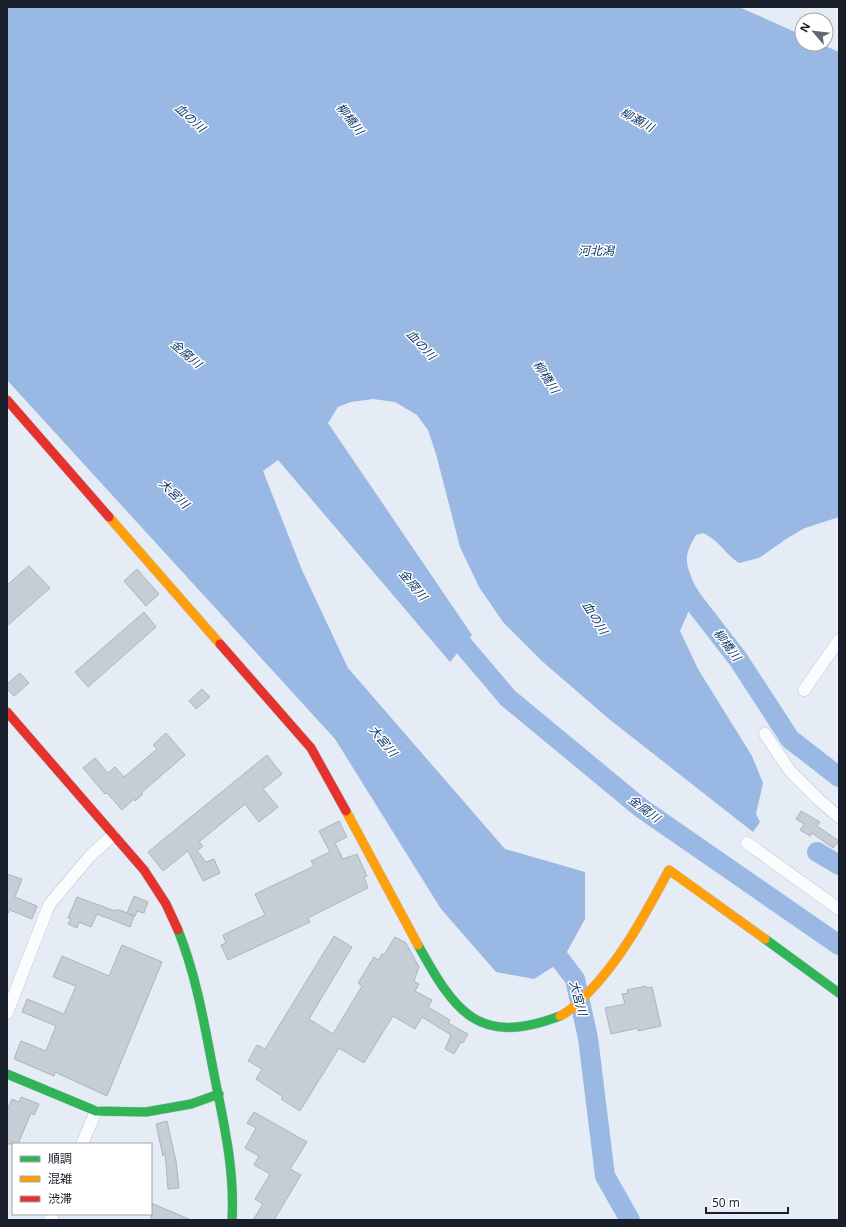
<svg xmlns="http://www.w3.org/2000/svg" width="846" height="1227" viewBox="0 0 846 1227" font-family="'Open Sans','Noto Sans JP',sans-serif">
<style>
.water{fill:#99b8e4}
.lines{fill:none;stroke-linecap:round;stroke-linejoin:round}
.river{stroke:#99b8e4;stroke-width:20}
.building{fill:#c6cdd6;stroke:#adb4bd}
.street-casing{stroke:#bdc4ce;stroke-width:13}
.fast-casing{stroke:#bdc4ce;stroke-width:10}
.slow-casing{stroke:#bdc4ce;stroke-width:10}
.jam-casing{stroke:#bdc4ce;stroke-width:10}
.street{stroke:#fbfcfe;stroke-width:12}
.fast{stroke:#30b455;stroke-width:9}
.slow{stroke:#ff9f0a;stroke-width:9}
.jam{stroke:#e5322d;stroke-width:9}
.labels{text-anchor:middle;stroke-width:3;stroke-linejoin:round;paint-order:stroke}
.water-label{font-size:12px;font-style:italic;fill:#0d366a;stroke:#fff}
</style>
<rect width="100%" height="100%" fill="#e5ecf5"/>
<path class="water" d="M7,7H739L802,35V44H821L839,52V517L805,528L786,539L759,558L739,563C724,553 720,541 703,533L696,535C680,561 688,566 697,592L680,631L698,669L752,756L763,783L756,814L760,822L753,832L609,719L543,662L503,622L479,587L460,547L436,454L428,430L417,415L395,402L373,399L351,402L338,407L328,423L472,635L450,662L278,460L263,471L302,570L348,668L505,849L585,872V919L562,961L534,979L496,972L441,909L335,739L7,380Z"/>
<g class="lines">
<path class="river" d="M679,579L693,601L738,659L790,739L839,777
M446,625L508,698L641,808L839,945
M817,852L839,865
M545,940L575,979L588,1038L605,1176L630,1220"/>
</g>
<path class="building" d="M29,566L50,588L7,626V585Z
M137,569L159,594L146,606L124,581Z
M144,612L156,627L88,687L75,672Z
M20,673L29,683L14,696L7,689V684Z
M202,689L210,697L196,709L189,701Z
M166,733L185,755L141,793L143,794L135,801L134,799L122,810L107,793L105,794L83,768L95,758L108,773L115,767L124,777L157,749L153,745Z
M267,755L282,774L263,789L278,807L259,822L245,804L199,842L203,846L197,851L206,862L214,859L220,873L203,881L188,851L163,871L148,852Z
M801,811L820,822L817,826L839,841L833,848L812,833L810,836L800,830L804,824L796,819Z
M339,821L347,837L335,843L343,859L357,854L367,876L364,877L368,888L308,918L310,922L228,960L221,945L226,943L223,935L265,915L255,894L314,866L311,861L330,852L319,831Z
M7,874L22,879L15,897L37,906L32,919L10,910L7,915Z
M134,896L148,902L144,913L137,911L135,916L127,913Z
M77,897L115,911L116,910H120L134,916L130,927L97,914L91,927L79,922L77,928L68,924L71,919L68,918Z
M334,936L352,947L309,1019L333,1034L362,986L358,983L374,957L378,960L382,954L384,955L395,937L406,943L419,967L414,981L419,984L415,991L432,1000L428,1007L450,1020L448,1023L468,1034L463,1043L461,1042L454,1054L445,1049L451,1035L422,1017L415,1029L393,1016L364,1063L339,1048L300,1111L281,1099L283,1097L256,1079L262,1069L248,1061L257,1045L265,1049Z
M122,945L162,962L107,1096L55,1072L54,1076L14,1059L21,1041L46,1051L56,1026L22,1012L27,999L64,1014L76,986L53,977L62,956L109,976Z
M646,986L647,988L652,987L661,1026L638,1031V1028L611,1034L605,1008L625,1004L622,994L628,993L627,990Z
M21,1097L39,1104L34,1115L31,1113L18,1144H7V1110L12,1099L19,1102Z
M254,1112L307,1142L290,1169L301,1175L274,1220H253L263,1204L255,1199L270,1174L254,1165L259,1156L245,1148L256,1128L247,1123Z
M167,1121L176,1161L179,1188L168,1189L165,1151L163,1156L156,1124Z
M151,1203L191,1220H151Z"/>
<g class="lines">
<defs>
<path id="street" d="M804,690L839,640
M765,734L790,771L819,800L839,817
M747,843L839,909
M7,1013L49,905L90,856L113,835
M82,1144L96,1111
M50,1220L53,1214"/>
<path id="fast" d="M178,930C196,975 204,1022 213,1069C223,1120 235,1168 232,1220
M765,939L839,993
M418,945C455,1012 478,1047 560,1016
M7,1074L96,1111L146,1112L191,1104L219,1094"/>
<path id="slow" d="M109,517L220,644
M346,811L418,945
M560,1016C571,1011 578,1003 586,995C622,959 645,914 669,870L765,939"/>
<path id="jam" d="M7,400L109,517
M220,644L311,748L346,811
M7,712L144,870L166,904L178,930"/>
</defs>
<use href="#street" class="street-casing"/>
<use href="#fast" class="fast-casing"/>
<use href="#slow" class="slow-casing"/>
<use href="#jam" class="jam-casing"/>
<use href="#street" class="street"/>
<use href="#fast" class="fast"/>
<use href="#slow" class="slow"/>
<use href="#jam" class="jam"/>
</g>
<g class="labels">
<g class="water-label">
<text transform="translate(190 118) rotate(42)" y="4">血の川</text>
<text transform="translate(350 119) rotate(52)" y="4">柳橋川</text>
<text transform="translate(637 120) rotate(29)" y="4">柳瀬川</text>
<text x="596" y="255">河北潟</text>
<text transform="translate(421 345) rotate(47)" y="4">血の川</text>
<text transform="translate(186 354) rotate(41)" y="4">金腐川</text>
<text transform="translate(546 377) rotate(57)" y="4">柳橋川</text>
<text transform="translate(174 494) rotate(44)" y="4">大宮川</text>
<text transform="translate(413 585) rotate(50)" y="4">金腐川</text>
<text transform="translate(595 618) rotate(58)" y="4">血の川</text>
<text transform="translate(727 645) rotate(53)" y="4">柳橋川</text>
<text transform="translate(383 741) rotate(51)" y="4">大宮川</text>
<text transform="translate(644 809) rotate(37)" y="4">金腐川</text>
<text transform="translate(578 998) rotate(75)" y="4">大宮川</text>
</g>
</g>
<rect width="846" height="1227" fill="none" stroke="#181f2a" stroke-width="16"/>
<rect x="12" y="1143" width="140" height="72" fill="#ffffff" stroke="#a3a5aa"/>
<rect x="20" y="1156" width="20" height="6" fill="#30b455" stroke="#a3a5aa"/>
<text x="48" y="1163" font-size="12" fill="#181f2a">順調</text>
<rect x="20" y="1176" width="20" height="6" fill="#ff9f0a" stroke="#a3a5aa"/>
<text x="48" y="1183" font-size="12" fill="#181f2a">混雑</text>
<rect x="20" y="1196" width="20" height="6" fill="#e5322d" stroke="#a3a5aa"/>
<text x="48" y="1203" font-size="12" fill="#181f2a">渋滞</text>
<g transform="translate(814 32) rotate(298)"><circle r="19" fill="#ffffff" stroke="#a3a5aa"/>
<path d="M0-3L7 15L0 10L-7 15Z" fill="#606771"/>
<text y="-6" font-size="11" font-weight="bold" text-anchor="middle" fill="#181f2a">N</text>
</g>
<path d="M706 1207v6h82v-6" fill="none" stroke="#181f2a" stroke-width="2"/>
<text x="712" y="1207" font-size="12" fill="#181f2a" stroke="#ffffff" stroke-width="3" paint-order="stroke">50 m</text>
</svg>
